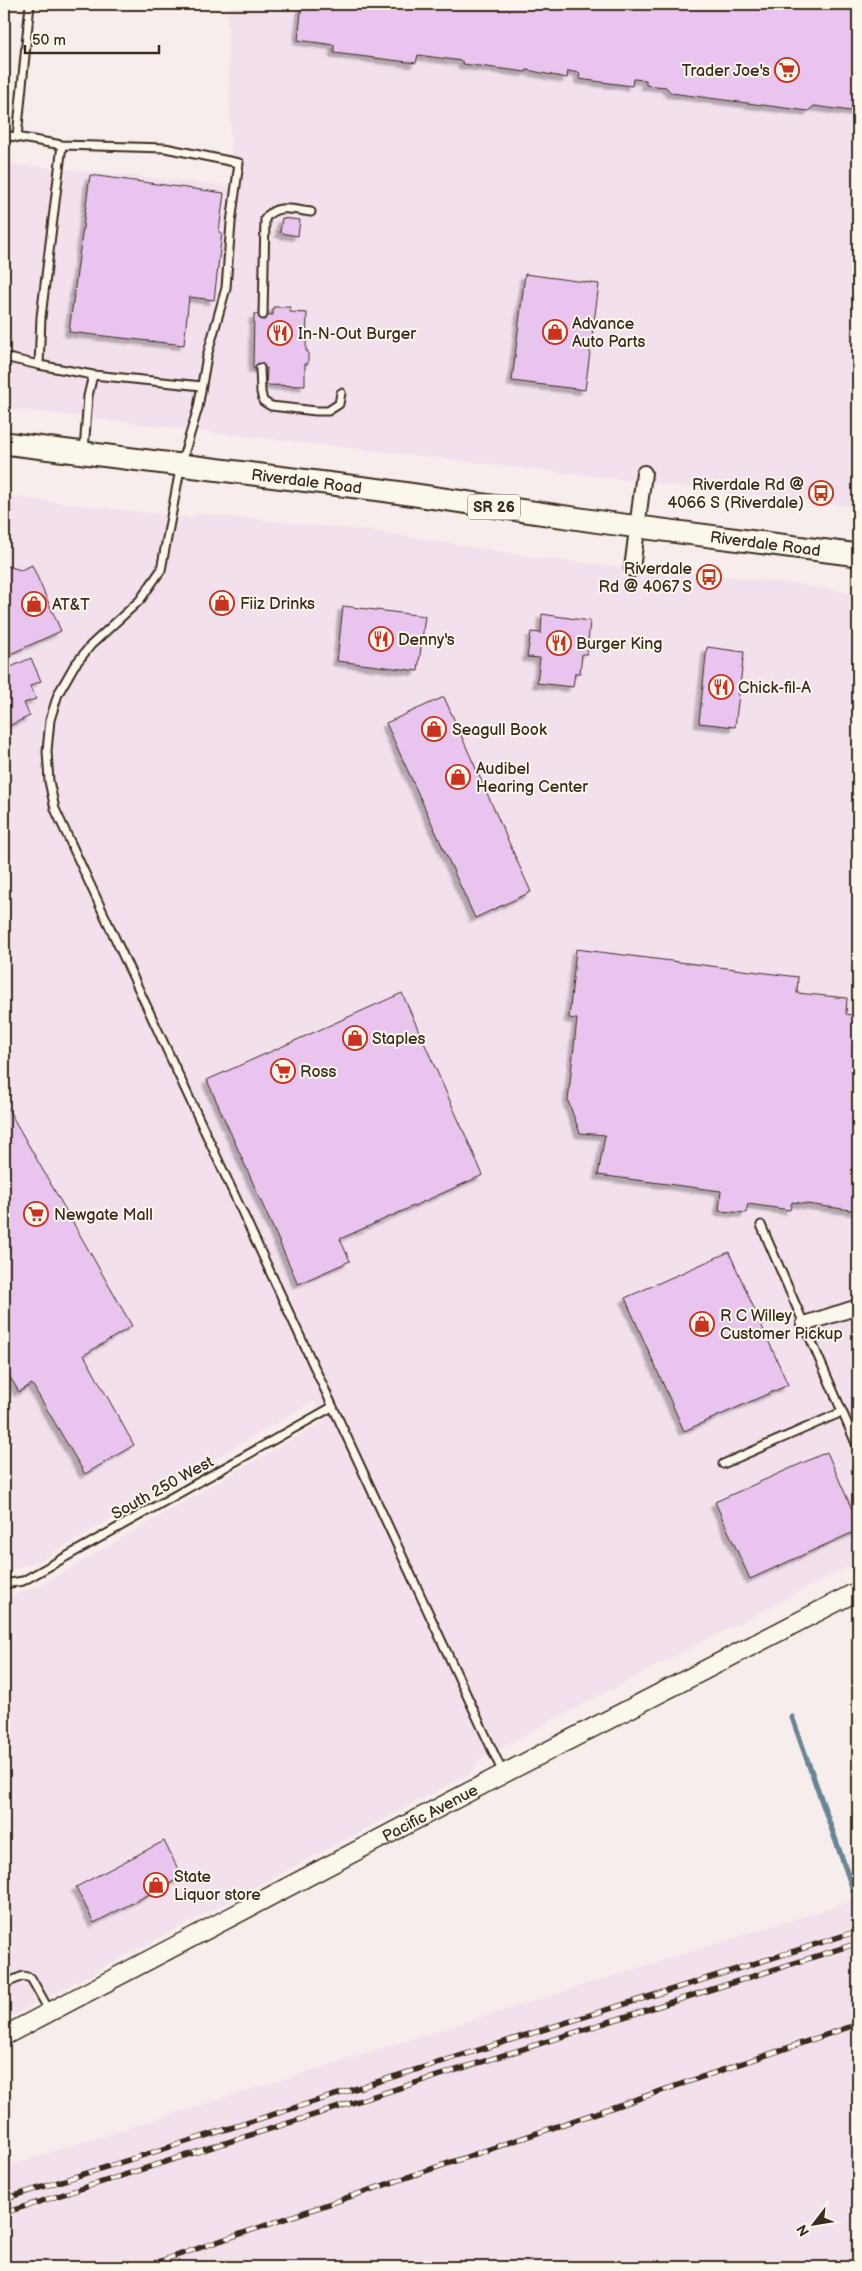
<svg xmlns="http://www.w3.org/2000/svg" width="862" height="2271" viewBox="0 0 862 2271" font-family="'Balsamiq Sans',sans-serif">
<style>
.built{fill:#f2e1ed}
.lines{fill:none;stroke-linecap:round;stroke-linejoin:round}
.stream{stroke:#678595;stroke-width:5.5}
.building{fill:#e8c4ee;stroke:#3b2a1e;filter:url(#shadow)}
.service-casing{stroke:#3b2a1e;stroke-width:11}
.minor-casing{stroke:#3b2a1e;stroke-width:18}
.tertiary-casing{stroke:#3b2a1e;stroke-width:21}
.primary-casing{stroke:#3b2a1e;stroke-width:25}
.service{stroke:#fbf7ec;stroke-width:7}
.minor{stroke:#fbf7ec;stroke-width:14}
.tertiary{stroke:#fbf7ec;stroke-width:18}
.primary{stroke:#fbf7ec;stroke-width:21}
.rail-casing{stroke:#3b2a1e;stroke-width:5.5}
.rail{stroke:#fbf7ec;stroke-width:4;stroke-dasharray:11;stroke-linecap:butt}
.labels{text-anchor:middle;stroke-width:4;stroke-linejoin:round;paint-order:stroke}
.shield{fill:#fbf7ec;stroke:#75685c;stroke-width:1}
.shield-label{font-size:15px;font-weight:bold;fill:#3b2a1e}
.poi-label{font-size:16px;fill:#3b2a1e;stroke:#fbf7ec;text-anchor:start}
.street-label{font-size:16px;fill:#3b2a1e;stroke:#fbf7ec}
</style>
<defs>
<filter id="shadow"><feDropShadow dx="-4.5" dy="4.5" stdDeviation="1" flood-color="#0004"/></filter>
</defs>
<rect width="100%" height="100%" fill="#f7edec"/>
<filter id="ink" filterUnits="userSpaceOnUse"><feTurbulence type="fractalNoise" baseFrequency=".02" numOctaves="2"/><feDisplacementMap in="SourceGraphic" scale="10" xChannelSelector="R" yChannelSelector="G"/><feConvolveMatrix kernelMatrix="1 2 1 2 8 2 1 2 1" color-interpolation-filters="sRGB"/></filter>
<g filter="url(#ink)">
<path class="built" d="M227,4H858V507L4,408V163L232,186Z
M4,496L191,518L198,514H206L380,532L546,559L782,582L858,594V1561L522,1736L479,1760L476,1767L469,1774L4,2020V1598L41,1585L287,1442L322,1423H326L314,1401L41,1560L25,1566L4,1570Z
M858,1899V2267H4V2167Z"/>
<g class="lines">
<path class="stream" d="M792,1717L854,1892"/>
</g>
<path class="building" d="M302,4H858V112L814,106L808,111L671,93L666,87L646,85V80L633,79L632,86L579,79L580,73L568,71L567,78L527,70L526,72L463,64L462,61L418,55L416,63L334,53V45L298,40Z
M90,175L224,193L219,232L222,233L214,300L189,297L184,345L69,332Z
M282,218L300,220L298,236L280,233Z
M525,274L599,284L585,390L512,381Z
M273,307H290V312L307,313L306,351H308V364H305V386L266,385L267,368H253L254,314L273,315Z
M4,565L21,570L32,565L61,631L8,655L4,645Z
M343,606L425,616L418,671L337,661Z
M542,614L590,621L587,654H582L580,673H575L573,687L537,683L540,658L527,657L531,632L541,633Z
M707,647L744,652L735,727L699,723Z
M31,658L41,681L30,686L36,699L24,703L30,716L4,728V670Z
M444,697L531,892L475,918L386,723Z
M576,949L798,977L797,993L847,998L846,1014L858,1016V1211L792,1202L790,1210L748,1204L746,1213L719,1211L721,1191L598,1175L605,1135L580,1133L568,1101L577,1019L569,1018Z
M402,993L483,1175L340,1239L350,1261L298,1284L207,1080Z
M4,1102L132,1326L84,1355L134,1445L85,1474L32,1384L19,1392L4,1367Z
M729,1252L788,1385L684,1431L625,1298Z
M827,1452L858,1523V1530L750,1579L715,1502Z
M164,1841L182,1877L94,1923L76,1887Z"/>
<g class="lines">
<defs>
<path id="service" d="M4,135L62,145
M17,137L30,4
M263,315L265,219C275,203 294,210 311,212
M4,357L39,365
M4,368L5,357
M260,368L261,392L263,401L271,406L316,411H328L339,404L341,393
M93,375L202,386
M84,451L88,396L93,375L39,365L41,317L62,145L165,148L239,163L231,223L226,288L207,356L198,408L181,464L161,570L140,600L91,645L74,666L58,694L50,720L47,751L49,781L55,809L503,1773
M761,1225L858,1448
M723,1464L842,1412
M4,1584L23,1581L332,1407
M4,1984L23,1976L31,1978L50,2012"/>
<path id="minor" d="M632,569L644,473
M804,1324L858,1307"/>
<g id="tertiary">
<path id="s1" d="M4,2036L503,1774L858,1591"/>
</g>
<g id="primary">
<path id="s2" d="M4,443L381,490L608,523L858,555"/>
</g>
</defs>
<use href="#service" class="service-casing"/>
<use href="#minor" class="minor-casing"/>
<use href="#tertiary" class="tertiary-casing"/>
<use href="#primary" class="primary-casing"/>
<use href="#service" class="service"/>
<use href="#minor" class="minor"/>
<use href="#tertiary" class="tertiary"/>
<use href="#primary" class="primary"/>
<defs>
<path id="rail" d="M4,2199L858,1931
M4,2213L858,1943
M143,2267L858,2024"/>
</defs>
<use href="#rail" class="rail-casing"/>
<use href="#rail" class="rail"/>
</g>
</g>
<defs>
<symbol id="supermarket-ring" viewBox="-11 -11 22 22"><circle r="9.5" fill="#fbf7ec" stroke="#c8321e" stroke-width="1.5"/><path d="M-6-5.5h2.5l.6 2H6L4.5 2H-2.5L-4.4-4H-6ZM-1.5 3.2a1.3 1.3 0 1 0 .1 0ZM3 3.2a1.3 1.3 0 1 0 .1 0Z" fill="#c8321e"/></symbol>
<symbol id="shop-ring" viewBox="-11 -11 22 22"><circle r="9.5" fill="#fbf7ec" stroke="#c8321e" stroke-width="1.5"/><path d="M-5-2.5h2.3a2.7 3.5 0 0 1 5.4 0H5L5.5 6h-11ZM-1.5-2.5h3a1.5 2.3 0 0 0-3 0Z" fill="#c8321e"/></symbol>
<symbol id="restaurant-ring" viewBox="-11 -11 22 22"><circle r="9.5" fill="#fbf7ec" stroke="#c8321e" stroke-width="1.5"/><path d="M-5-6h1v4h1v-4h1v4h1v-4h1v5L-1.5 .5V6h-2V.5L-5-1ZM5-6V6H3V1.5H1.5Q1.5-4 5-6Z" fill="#c8321e"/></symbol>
<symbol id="bus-ring" viewBox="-11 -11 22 22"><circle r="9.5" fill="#fbf7ec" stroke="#c8321e" stroke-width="1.5"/><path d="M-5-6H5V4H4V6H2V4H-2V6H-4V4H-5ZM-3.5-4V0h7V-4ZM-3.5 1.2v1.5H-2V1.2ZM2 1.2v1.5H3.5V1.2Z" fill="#c8321e"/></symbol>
</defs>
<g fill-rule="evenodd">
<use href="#supermarket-ring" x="773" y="56" width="28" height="28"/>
<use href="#shop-ring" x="541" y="318" width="28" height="28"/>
<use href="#restaurant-ring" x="266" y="319" width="28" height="28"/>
<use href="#bus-ring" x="807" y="479" width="28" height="28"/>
<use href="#bus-ring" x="695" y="563" width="28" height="28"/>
<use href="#shop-ring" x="208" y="589" width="28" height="28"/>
<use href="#shop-ring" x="20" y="590" width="28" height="28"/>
<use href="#restaurant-ring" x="367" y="625" width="28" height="28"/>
<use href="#restaurant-ring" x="545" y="629" width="28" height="28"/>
<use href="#restaurant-ring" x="707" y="673" width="28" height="28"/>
<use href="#shop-ring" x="420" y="715" width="28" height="28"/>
<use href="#shop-ring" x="444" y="763" width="28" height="28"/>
<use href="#shop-ring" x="341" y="1024" width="28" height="28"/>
<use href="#supermarket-ring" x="269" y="1057" width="28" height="28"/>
<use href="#supermarket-ring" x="22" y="1200" width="28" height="28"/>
<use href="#shop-ring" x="688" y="1310" width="28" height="28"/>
<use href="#shop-ring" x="142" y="1871" width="28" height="28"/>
</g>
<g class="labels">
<rect class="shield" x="468" y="494.5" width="52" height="25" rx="4"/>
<g class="shield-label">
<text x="494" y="512">SR 26</text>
</g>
<g class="poi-label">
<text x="770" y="76" text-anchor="end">Trader Joe's</text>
<text x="572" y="329">Advance<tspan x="572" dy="18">Auto Parts</tspan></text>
<text x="298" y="339">In-N-Out Burger</text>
<text x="804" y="490" text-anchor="end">Riverdale Rd @<tspan x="804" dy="18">4066 S (Riverdale)</tspan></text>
<text x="692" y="574" text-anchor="end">Riverdale<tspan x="692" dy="18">Rd @ 4067 S</tspan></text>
<text x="240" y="609">Fiiz Drinks</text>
<text x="52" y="610">AT&amp;T</text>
<text x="398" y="645">Denny's</text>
<text x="576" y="649">Burger King</text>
<text x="738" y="693">Chick-fil-A</text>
<text x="452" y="735">Seagull Book</text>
<text x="476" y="774">Audibel<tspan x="476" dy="18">Hearing Center</tspan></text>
<text x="372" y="1044">Staples</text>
<text x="300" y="1077">Ross</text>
<text x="54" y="1220">Newgate Mall</text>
<text x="720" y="1321">R C Willey<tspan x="720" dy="18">Customer Pickup</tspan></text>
<text x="174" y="1882">State<tspan x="174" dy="18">Liquor store</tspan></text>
</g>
<g class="street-label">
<text dy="6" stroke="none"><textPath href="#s2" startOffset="305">Riverdale Road</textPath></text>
<text dy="6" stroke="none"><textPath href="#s2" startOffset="768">Riverdale Road</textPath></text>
<text transform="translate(162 1487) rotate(-29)" y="6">South 250 West</text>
<text dy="6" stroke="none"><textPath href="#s1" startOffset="481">Pacific Avenue</textPath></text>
</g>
</g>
<rect width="862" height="2271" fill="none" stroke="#fbf7ec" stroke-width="20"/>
<rect x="10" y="10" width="842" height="2251" fill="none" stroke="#3b2a1e" stroke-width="2" filter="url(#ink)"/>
<g transform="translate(814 2224) rotate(239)" stroke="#fbf7ec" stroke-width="4" paint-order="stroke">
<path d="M0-4L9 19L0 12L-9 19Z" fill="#3b2a1e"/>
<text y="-8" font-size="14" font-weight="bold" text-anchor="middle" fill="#3b2a1e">N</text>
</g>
<path d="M25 45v8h134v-8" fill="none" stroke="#3b2a1e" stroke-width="2.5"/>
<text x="32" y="45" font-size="15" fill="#3b2a1e" stroke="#fbf7ec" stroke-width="4" paint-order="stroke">50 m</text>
</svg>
